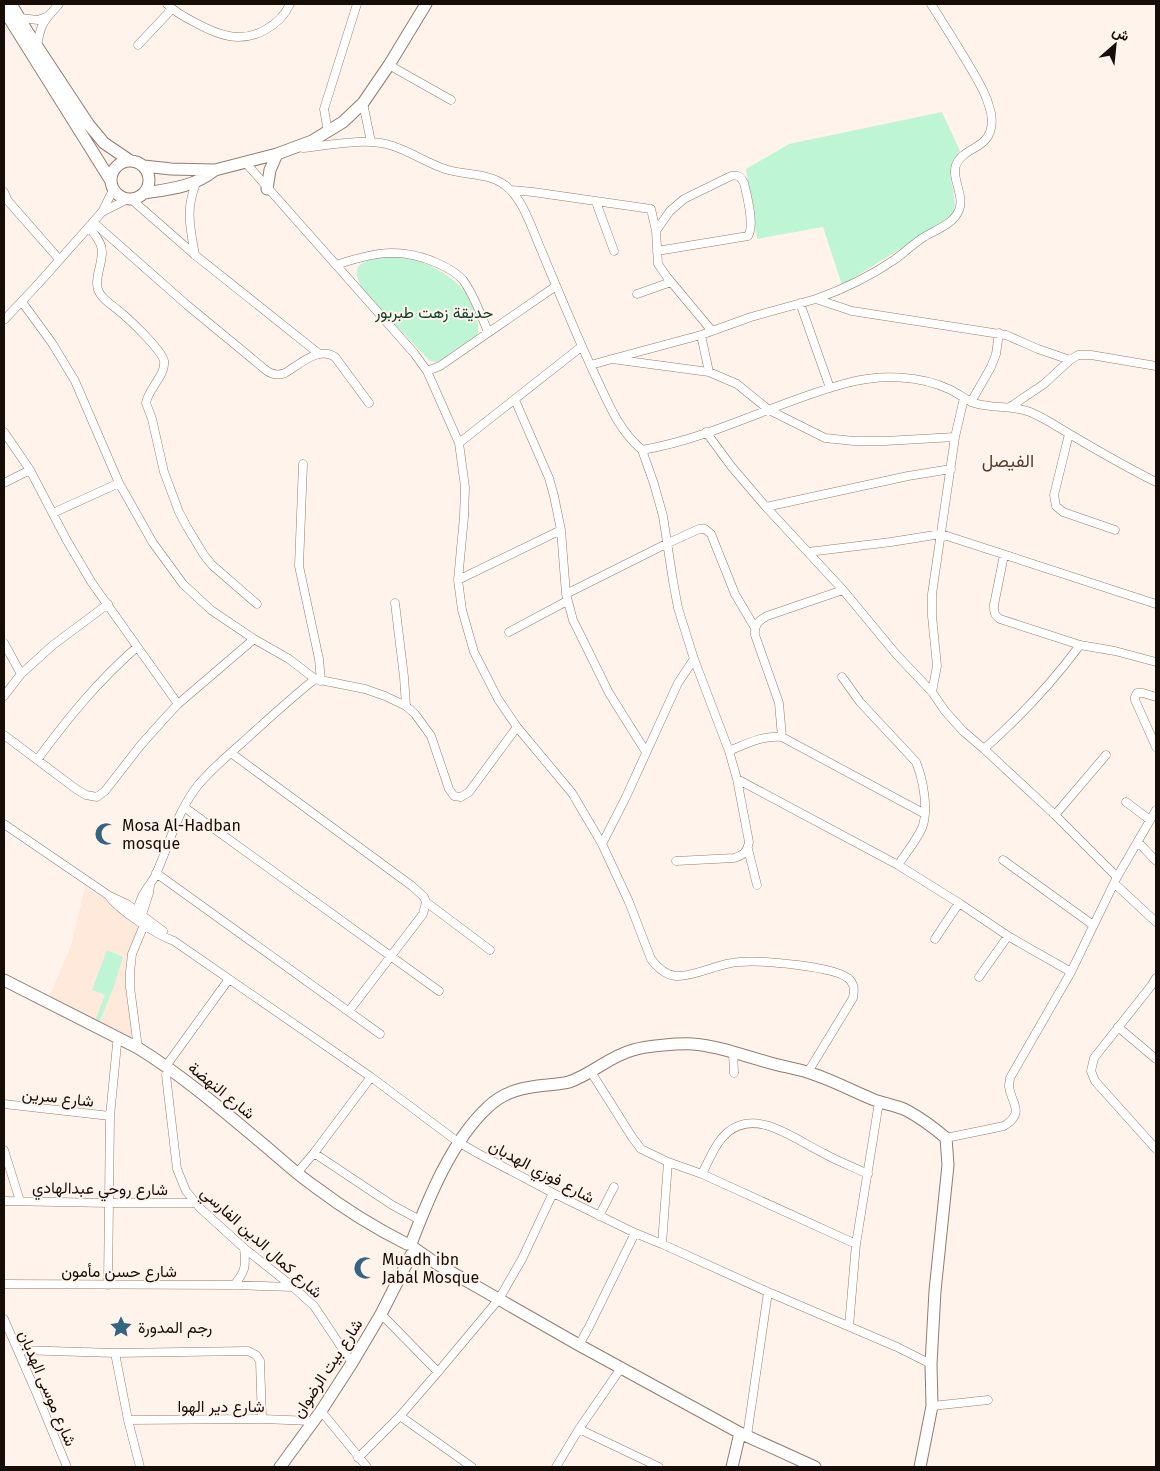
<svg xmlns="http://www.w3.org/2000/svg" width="1160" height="1471" viewBox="0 0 1160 1471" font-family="'Fira Sans',Vazirmatn,sans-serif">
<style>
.built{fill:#ffe9db}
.green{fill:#bdf5d5}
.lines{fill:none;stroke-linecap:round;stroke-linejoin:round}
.street-casing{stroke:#957c6b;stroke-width:9}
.secondary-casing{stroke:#957c6b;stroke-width:13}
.street{stroke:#fff;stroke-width:8}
.secondary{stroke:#fff;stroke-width:11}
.labels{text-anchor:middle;stroke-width:4;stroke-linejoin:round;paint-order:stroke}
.park-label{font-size:16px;fill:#11412c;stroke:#fff3ec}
.poi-label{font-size:16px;fill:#170d07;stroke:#fff3ec;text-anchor:start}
.street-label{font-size:16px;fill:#170d07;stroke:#fff3ec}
.neighbourhood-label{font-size:18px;fill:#543d2e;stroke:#fff3ec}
</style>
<rect width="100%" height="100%" fill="#fff3ec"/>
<path class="built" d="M85,887L113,904L139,926L127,962V996L133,1034L129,1038L48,999L71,946Z"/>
<path class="green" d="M942,112L960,151L952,163L950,175L953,190L955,205L953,216L842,285L823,227L757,239L746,169L789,144Z
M380,257C386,257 393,256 399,257C421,259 445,271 461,287C467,293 470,302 474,310C477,320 480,326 477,336L450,353L445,358L437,362L430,361L363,291C351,267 356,263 380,257Z
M107,950L123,957L114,986L99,1023L95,1021L105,995L92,990Z"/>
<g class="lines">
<defs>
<path id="street" d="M167,4C175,12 186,18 196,23C207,29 217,34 229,36C253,41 280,26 290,4
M20,18L38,20L46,17
M138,45L172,9
M37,46C41,22 44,21 59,4
M389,65L451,100
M363,103L371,142
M328,132L324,109L357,4
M303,148C331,145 366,137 393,146C411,152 427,163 445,169C466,176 488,172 506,186C524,200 533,232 542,252C559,293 576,334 594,373C608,402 617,428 642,450C713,438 778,401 847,383C880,374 920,375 951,390C959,394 966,400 974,403C993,409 1013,405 1030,412C1045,418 1059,428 1073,436C1100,452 1128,468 1156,482
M245,162L414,353L427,371L459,443L465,487L464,517L458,580L462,610L474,652L498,699L517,727L572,793L602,844L629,902L651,959C657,967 665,975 676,976C695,977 718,963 739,962C759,960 838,966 850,980C855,986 854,991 853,998L808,1072
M511,190L533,192L651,209L656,231L658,264L667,277L712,331
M4,192L8,201L59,259
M131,199L195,255L318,353
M596,202L614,251
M102,212L128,199
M93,222L187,305L267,371C273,375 278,376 285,373C300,364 319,346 335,357L369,403
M89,227C93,233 99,239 101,246C106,261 90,281 101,295C105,301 112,305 118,310C129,319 161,349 164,361C166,375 148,389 146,403L152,419L164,472L179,512L187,527L204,555L212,565L257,604
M656,231L670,211L684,199L731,176C738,174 741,177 744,183C747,196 755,225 748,236L657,251
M195,255C190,227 185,208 197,181
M336,265C372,253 400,246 437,263C446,267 456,272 463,280C474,295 481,315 488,332
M637,294L671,282
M816,299C844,289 869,277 894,260C904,253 913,244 924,237C935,230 954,224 959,210C965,196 951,178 956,165C962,149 984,149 990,132C993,123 992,114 989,106C985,90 975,76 967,62C955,42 943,23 931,4
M22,302L52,343L75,381L119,483L153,543L183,584L211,610L254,639L289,659L315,679L365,689L385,696L406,706L415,714L431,736L449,789L454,796L461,797L469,792L517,727
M800,303L830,388
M4,320L39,283L102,212L113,190
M701,335L709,372
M612,359L701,335L751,317L816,299L852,311L1006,335L1038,349L1070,360
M591,365L612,359L709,372L737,384L769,410L825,438L854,441H885L955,437
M427,371L440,366L556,286
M515,400L549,478L554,496L561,530L566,594L573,620L609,693L646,752
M971,402L991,367L996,354L999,333
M1010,407L1044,384L1070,360L1078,355H1091L1156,366
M4,432L30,470L66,539L92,583L178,704
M706,432L731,466L766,507L843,590L896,654L932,692L945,711L963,731L984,749C1019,718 1052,683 1080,645L1000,619C994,615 994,612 994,605L1004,555
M1069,434L1054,495L1056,506L1063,512L1115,530
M459,443L581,347
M642,450L654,484L663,516L673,581L678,608L694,659L729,751L737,779L749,842C747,852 744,855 734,858L676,861
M303,464L299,566L319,659L321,681
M4,483L30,470
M766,507L908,476L951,469
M53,513L119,483
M808,552L891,542L941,534L1156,604
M458,580L561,530
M566,594L666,544L699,529H705L711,534L735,594L755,628
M395,603L404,677L406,706
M509,632L567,601
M4,643L21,674
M1080,645L1115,651L1156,662
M842,677L860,702L916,762C923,779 929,810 922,828C916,841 906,853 898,865
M932,692L937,666L932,616V594L955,437L964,398
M4,696L21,674L53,645L108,604
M1156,697L1143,693H1137L1135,697V700L1156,747
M4,735L76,789L86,795L97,797L105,791L140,746L164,719L178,704L254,639
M782,737L779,703L755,635C754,625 758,621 767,616L843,590
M984,749L1055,815L1117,877
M729,751C746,744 763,735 782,737L925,814
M231,753L412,886L424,897L426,902L490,950
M37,760C68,718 97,682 137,647
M737,779L898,865L959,903L1008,936L1071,972
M1126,802L1150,820
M184,807L439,991
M1055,815L1106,755
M4,824L108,895L127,904L163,931
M1138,842L1156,861
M602,844L626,797L678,683L694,659
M748,849L757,885
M1003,860L1093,925
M156,873L380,1034
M1114,883L1156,922
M108,895C120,911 155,934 174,941L371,1077L458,1142L479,1154L553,1193L635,1233L662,1244L768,1292L897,1347L931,1364
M135,918C138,910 139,900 144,893C148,886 153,881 156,874C170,843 177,811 199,784C212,769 228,755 243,742C267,720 290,699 315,679
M141,918L149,893L150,886
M935,939L959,903
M979,977L1008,936
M1156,978L1151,986L1094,1058L1091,1071L1095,1081L1156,1149
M349,1011L423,914L426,902
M1118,1027L1156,1059
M138,1048L130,987V972L132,954L144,925
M733,1053L734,1073
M166,1066L229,979
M591,1072L632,1137L641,1149L668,1162L702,1174L856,1244
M166,1075L177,1169L186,1191L200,1208L244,1248L293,1287L314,1306L352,1363
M4,1104L110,1116
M946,1138L1004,1126C1026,1112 1011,1104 1009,1086C1009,1083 1010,1081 1010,1078L1071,972L1117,877L1156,810
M4,1150L20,1201
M314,1153L392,1205L420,1220
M297,1173L314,1153L371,1077
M702,1174C709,1160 716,1142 728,1132C757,1108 796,1140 823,1153C837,1161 853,1167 868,1174
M4,1201L109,1203H195
M599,1216L614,1187
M662,1244L668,1162
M4,1284L234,1285L293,1287
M108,1285L110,1116L117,1044
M234,1285C246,1271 246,1265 244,1248
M381,1314L438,1372
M4,1319L36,1392L67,1467
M849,1326L856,1244L879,1102
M579,1345L589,1327L635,1233
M18,1350L115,1353L248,1351L256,1355L260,1361L262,1419
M115,1353L128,1420L140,1467
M932,1406L988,1400
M321,1411L367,1467
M400,1416L472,1467
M128,1420L262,1419L313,1421
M579,1429L659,1467
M747,1436L768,1292
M358,1458L400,1416L438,1372L499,1299L522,1259L553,1193
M556,1467L579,1429L621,1368"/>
<path id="secondary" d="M11,4L27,31L89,125L104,143L129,160
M4,10L111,181
M111 180a19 19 0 1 1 38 0a19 19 0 1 1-38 0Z
M144,166L171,169L215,170L277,154L312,141L343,122L363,103L389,65L426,4
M267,189L270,170L277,154
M144,193C170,189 194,187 215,170
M4,980L138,1048C185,1077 227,1114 270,1150C284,1162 298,1175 314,1186C343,1208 375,1228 407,1244
M411,1244C428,1199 452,1140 488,1107C504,1091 525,1087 547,1085C554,1084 562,1084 569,1082C592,1074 610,1056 633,1050C646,1046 680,1043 693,1044C718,1046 742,1055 767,1062C780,1066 794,1068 807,1072C831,1079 854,1092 877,1101C886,1104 897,1106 906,1110C921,1118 933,1127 946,1138L948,1165L935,1291L931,1364L932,1406L920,1467
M414,1248L437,1264L579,1345L740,1433L815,1467
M280,1467L321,1411L352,1363L381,1314L411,1255
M732,1467L740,1433"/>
</defs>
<use href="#street" class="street-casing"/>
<use href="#secondary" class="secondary-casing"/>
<use href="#street" class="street"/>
<use href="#secondary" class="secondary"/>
</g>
<defs>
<symbol id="mosque-bare" viewBox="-9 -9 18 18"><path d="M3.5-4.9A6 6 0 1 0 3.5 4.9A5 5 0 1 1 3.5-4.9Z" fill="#336482" stroke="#fff3ec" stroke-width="2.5" paint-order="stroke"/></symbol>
<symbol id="sight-bare" viewBox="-9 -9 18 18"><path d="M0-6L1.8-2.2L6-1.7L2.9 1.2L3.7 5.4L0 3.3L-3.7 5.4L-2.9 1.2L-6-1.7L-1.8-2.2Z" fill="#336482" stroke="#fff3ec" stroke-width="2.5" paint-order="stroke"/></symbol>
</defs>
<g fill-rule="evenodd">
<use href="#mosque-bare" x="90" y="818" width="32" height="32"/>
<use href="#mosque-bare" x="349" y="1252" width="32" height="32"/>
<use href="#sight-bare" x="105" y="1311" width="32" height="32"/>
</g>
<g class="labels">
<g class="park-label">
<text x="434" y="318">حديقة زهت طبربور</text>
</g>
<g class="poi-label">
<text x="122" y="831">Mosa Al-Hadban<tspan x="122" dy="18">mosque</tspan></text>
<text x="382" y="1265">Muadh ibn<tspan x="382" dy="18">Jabal Mosque</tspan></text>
<text x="138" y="1333">رجم المدورة</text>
</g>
<g class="street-label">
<text transform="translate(222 1090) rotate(39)" y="6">شارع النهضة</text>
<text transform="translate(58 1097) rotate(6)" y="6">شارع سرين</text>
<text transform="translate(542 1171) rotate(28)" y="6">شارع فوزي الهدبان</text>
<text transform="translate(100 1188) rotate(1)" y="6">شارع روحي عبدالهادي</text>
<text transform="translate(262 1242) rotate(42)" y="6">شارع كمال الدين الفارسي</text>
<text x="119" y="1277">شارع حسن مأمون</text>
<text transform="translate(327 1368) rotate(-57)" y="6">شارع بيت الرضوان</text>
<text transform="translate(48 1388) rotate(67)" y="6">شارع موسى الهدبان</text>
<text x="221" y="1412">شارع دير الهوا</text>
</g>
<g class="neighbourhood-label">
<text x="1008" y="467">الفيصل</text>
</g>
</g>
<rect width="1160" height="1471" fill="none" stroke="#170d07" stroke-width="10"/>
<g transform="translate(1115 45) rotate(27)" stroke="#fff3ec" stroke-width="4" paint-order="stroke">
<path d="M0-4L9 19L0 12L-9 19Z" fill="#170d07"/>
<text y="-8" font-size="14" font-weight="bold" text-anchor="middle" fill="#170d07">ش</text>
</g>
</svg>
